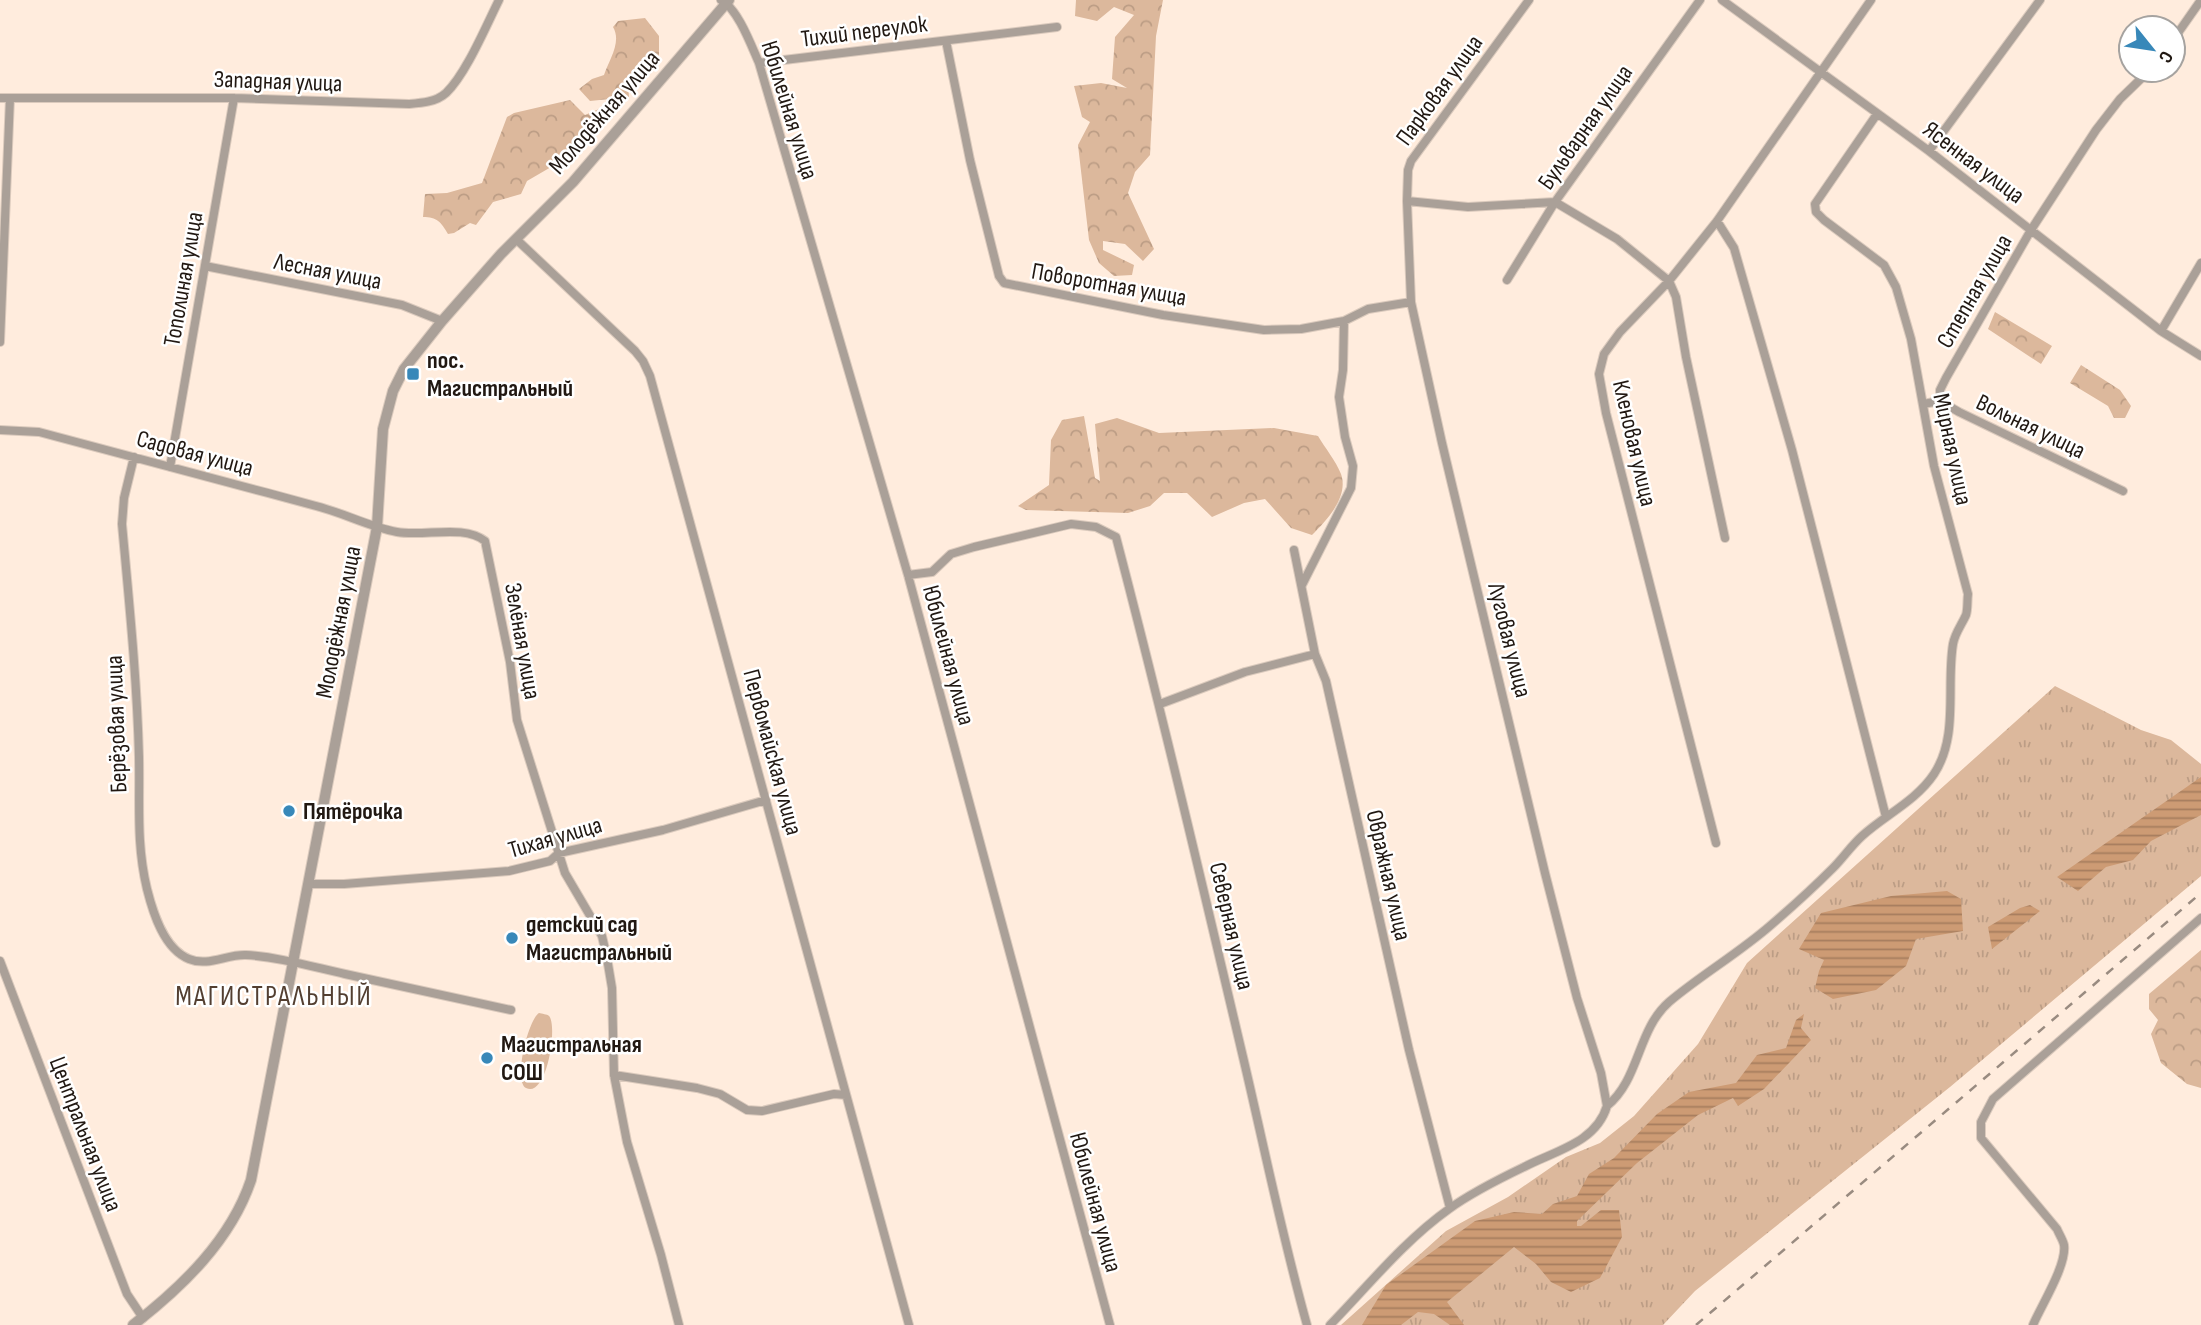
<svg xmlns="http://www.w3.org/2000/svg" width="2201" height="1325" viewBox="0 0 2201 1325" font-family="'Sofia Sans Condensed',sans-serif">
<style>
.grass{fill:url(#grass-tufts)}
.forest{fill:url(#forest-crowns)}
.park{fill:#dcb89c}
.water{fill:url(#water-rules)}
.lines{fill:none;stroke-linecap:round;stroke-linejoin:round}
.minor-casing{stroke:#dbcabd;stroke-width:10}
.tertiary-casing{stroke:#dbcabd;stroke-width:12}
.minor{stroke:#aaa098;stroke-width:8}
.tertiary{stroke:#aaa098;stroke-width:10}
.rail{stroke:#998b80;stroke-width:2.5;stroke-dasharray:9 9;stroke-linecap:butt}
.poi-dot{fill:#3888b9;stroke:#fff;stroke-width:2.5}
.labels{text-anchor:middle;stroke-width:5;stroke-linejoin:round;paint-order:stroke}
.street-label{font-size:24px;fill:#211812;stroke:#fff}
.poi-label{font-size:24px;font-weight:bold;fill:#211812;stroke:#fff;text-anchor:start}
.quarter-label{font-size:28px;letter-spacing:2px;fill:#533f31;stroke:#fff}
</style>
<defs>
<pattern id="grass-tufts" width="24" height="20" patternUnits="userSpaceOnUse" patternTransform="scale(1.75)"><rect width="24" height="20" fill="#dcb89c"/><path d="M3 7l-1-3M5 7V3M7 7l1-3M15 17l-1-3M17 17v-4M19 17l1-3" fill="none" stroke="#bc9d85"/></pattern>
<pattern id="forest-crowns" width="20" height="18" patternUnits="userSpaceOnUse" patternTransform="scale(1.75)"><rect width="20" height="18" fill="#dcb89c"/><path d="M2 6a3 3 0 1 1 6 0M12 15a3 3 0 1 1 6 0" fill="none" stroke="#bc9d85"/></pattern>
<pattern id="water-rules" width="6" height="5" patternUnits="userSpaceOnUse" patternTransform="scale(1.75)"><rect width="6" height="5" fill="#cd9b74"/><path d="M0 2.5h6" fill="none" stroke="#a67d5e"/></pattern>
</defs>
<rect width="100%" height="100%" fill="#ffecdd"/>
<path class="grass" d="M2055,686L2141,730L2171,740L2201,764V876L1950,1087L1695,1291L1663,1325H1341L1446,1231L1508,1197L1566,1157L1600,1143L1634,1116L1698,1044L1747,963Z"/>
<path class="forest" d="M1076,0H1163L1156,36L1150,155L1135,172L1128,193L1154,249L1143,261L1125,244L1103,241V250L1134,265L1132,275L1114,276L1099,263L1089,240L1078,145L1090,122L1082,117L1074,86L1101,83L1127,88L1112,79L1115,37L1134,15L1114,7L1097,21L1075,16Z
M645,18L659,36V57L628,83L629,97L590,101L579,89L592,79L604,75C609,60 622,42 613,27L618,21Z
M570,100L585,115L599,109L611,112L582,149L527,181L521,194L493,202L476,225L470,223L454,233L448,234C441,222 437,217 423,217L425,194L447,193L482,183L507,117L514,113Z
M1995,312L2052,346L2041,364L1988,329Z
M2081,365L2120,390L2131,406L2125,418H2114L2108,406L2070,383Z
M1084,416L1095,478L1100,481L1095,424L1117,418L1159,433L1274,428L1318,436C1325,448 1336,461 1341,474C1349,497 1327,520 1312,535L1291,528L1265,499L1244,503L1212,517L1187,493H1164L1150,506L1128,513L1026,510L1018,506L1049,485L1051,440L1062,420Z
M2201,950V1088L2187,1084L2161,1063L2151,1034L2158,1020L2149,1009V994Z"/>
<path class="park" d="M539,1013C542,1014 547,1014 549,1016C558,1025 547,1099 526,1088C513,1081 528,1020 539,1013Z"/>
<path class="water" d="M2201,777V815L2151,841L2133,860L2106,867L2078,891L2057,877Z
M1947,891L1961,899L1963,931L1916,939L1906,966L1876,990L1833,999L1815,988L1819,971L1824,960L1799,949L1821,913L1891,896Z
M2030,905L2040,911L1992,949L1988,927L2020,908Z
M1804,1014L1801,1028L1811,1040L1764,1089L1738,1106L1733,1098L1698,1115L1637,1163L1577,1221V1226H1581L1601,1210H1619L1622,1237L1600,1278L1571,1292L1551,1282L1536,1264L1514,1247L1447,1302L1464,1325H1450L1434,1314L1418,1312L1401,1325H1362L1386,1285L1475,1221L1514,1212L1542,1214L1553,1204L1577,1196L1589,1174L1614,1158L1657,1114L1689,1092L1736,1083L1757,1055L1786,1048L1796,1020Z"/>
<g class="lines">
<defs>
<path id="minor" d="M721,0C738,9 751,45 759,63L908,575L1110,1325
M1722,0L1929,151L2161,331L2201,356
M2173,40L2201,0
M946,41L970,160L999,276L1004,283L1163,315L1264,330L1301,329L1344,321L1368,309L1411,302
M759,63L1057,27
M0,98H234L409,104C422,103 436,102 446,93C466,74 486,26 499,0
M1929,151L2040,0
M1407,201L1468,207L1555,202L1617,239L1669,281L1676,297L1686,357L1725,538
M1717,221L1734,248L1792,450L1886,817
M516,239L635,351L643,361L650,376L909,1325
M205,266L402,305L442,321
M1507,280L1555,202L1700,0
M2161,331L2201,263
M0,342L10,98
M1940,401V390L1946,378L2031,230L2096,130L2120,99L2150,70
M1923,404L1940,401L1959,412L2123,491
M0,430L39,432C132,457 224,481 316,506C344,513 369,527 397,532C424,537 464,524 485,541L510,662L517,720L565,873L602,936L607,958L612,988L614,1075L627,1142L661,1255L679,1325
M134,457L124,498L122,524C129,601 137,679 139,757C140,804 136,843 147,889C153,913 164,949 189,959C208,967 227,954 246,955C279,957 313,967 345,974C401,986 456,998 511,1010
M170,467L234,98
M1294,550L1315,654L1326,681L1409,1050L1450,1208
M908,575L932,572L951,554L974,547L1071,524L1096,527L1116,537C1161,709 1202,883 1243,1057C1264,1146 1282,1236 1307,1325
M1302,585L1351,488L1353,466L1345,437L1339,397L1343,370L1344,321
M1160,704L1245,672L1315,654
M1716,843L1606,413L1599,374L1604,354L1620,332L1669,281L1717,221L1871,0
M308,884H344L509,871L550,861L559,853L663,830L766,800
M0,961L117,1268L127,1294L143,1318
M614,1075L697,1088L720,1094L747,1110L762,1111L834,1094L846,1095
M1607,1106C1640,1079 1637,1030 1669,1002C1701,975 1739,953 1771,925C1792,907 1813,888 1833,868C1843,858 1851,846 1862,836C1885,815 1916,801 1934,774C1959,736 1946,687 1953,644C1955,633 1961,626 1966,615C1968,609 1967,601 1968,594L1934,466L1911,339L1896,287L1884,265L1824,220L1816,212L1815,204L1877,114
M1330,1325C1368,1286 1404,1241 1449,1209C1471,1193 1499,1179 1524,1167C1554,1151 1596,1143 1607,1106L1601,1073L1577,998L1545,873L1442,443L1411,302L1407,201L1408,170L1411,161L1529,0
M2033,1325C2041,1306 2067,1265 2064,1245C2063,1240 2059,1234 2057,1229L1981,1138V1122L1993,1099L2201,918"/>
<path id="tertiary" d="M133,1325C182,1287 231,1240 251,1180L377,527L383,429L393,391L404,369L442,321L501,254L573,182L729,0"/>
</defs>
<use href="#minor" class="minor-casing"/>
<use href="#tertiary" class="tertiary-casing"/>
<use href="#minor" class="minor"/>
<use href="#tertiary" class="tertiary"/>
<path class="rail" d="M1696,1325L2201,893"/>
</g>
<g class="poi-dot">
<rect x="406" y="367" width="14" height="14" rx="3.5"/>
<circle cx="289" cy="811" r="7"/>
<circle cx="512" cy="938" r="7"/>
<circle cx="487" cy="1058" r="7"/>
</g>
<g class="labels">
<g class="street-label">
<text transform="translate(864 31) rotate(-7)" y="8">Тихий переулок</text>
<text transform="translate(278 81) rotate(2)" y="8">Западная улица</text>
<text transform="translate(1439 90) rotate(-54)" y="8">Парковая улица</text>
<text transform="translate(790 110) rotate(73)" y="8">Юбилейная улица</text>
<text transform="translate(604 112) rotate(-49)" y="8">Молодёжная улица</text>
<text transform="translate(1585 127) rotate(-55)" y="8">Бульварная улица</text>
<text transform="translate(1974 162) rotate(37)" y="8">Ясенная улица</text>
<text transform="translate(328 271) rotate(11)" y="8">Лесная улица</text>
<text transform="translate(183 279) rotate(-80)" y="8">Тополиная улица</text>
<text transform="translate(1109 284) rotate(10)" y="8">Поворотная улица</text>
<text transform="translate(1974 291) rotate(-60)" y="8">Степная улица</text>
<text transform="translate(2031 426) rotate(26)" y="8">Вольная улица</text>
<text transform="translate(1635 443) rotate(77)" y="8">Кленовая улица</text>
<text transform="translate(1953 449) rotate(78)" y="8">Мирная улица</text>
<text transform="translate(195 453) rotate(15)" y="8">Садовая улица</text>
<text transform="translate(338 622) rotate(-79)" y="8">Молодёжная улица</text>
<text transform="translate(1510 640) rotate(76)" y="8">Луговая улица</text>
<text transform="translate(523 641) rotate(80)" y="8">Зелёная улица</text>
<text transform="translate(949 655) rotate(75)" y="8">Юбилейная улица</text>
<text transform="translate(116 724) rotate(-92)" y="8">Берёзовая улица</text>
<text transform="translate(773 752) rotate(75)" y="8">Первомайская улица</text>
<text transform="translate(555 837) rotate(-16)" y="8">Тихая улица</text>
<text transform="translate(1389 875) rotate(77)" y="8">Овражная улица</text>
<text transform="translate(1232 926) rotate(77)" y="8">Северная улица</text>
<text transform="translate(86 1134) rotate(69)" y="8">Центральная улица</text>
<text transform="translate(1096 1202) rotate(75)" y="8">Юбилейная улица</text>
</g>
<g class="poi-label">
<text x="427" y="368">пос.<tspan x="427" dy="28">Магистральный</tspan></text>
<text x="303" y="819">Пятёрочка</text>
<text x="526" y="932">детский сад<tspan x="526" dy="28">Магистральный</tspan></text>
<text x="501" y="1052">Магистральная<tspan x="501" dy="28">СОШ</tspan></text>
</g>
<g class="quarter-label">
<text x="274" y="1005">МАГИСТРАЛЬНЫЙ</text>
</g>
</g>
<g transform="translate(2152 49) rotate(120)"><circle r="33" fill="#ffffff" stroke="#a6a3a0" stroke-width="2"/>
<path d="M0-5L12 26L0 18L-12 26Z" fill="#3888b9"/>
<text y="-10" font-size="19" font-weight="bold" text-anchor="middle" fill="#211812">С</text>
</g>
</svg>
